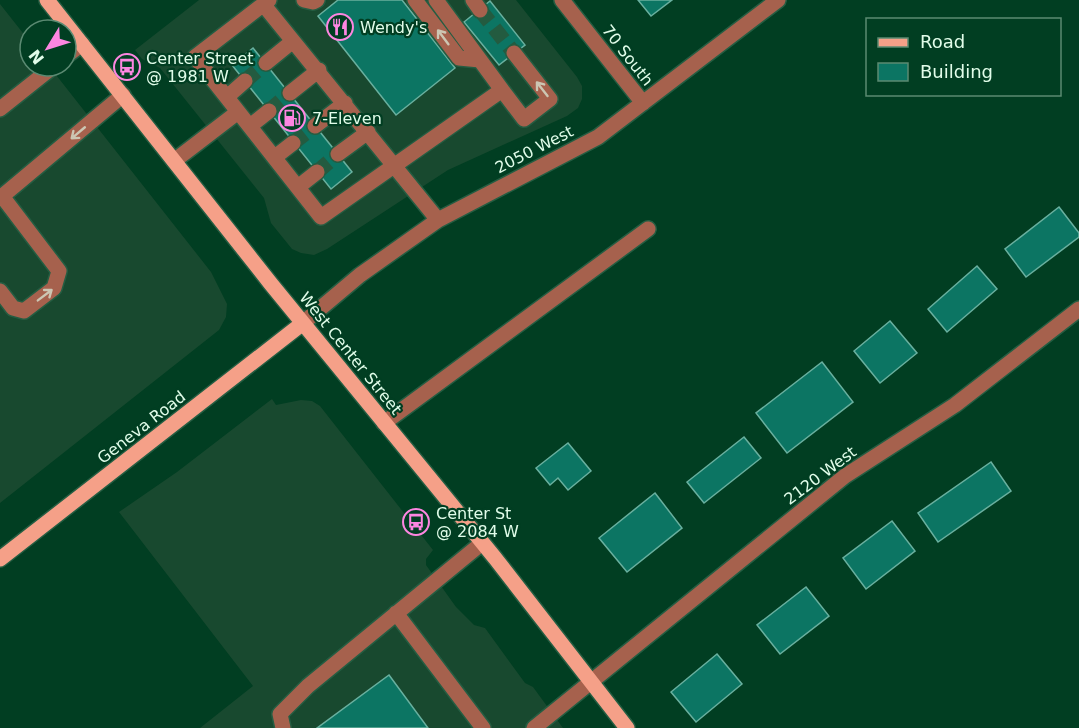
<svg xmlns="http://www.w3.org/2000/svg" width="1079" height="728" viewBox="0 0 1079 728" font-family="'DejaVu Sans',sans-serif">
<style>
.built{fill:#18492f}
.building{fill:#0c7563;stroke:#69b09f;stroke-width:1.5}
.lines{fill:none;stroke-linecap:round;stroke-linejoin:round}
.minor-tunnel{stroke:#235b40;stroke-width:15;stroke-dasharray:15 8;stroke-linecap:butt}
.minor-casing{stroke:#255d42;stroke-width:18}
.major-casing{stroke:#255d42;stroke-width:18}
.minor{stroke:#a6614d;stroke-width:15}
.major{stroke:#f5a088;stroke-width:15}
.oneway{stroke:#ccc6b3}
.labels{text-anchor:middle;stroke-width:4.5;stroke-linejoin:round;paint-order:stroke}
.poi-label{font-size:16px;fill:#e1fdea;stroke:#013e22;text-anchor:start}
.street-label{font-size:16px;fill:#e1fdea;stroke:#013e22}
</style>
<rect width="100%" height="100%" fill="#013e22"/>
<path class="built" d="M199,0H516L577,77L582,86V99L578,108L567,116L448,170L327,249L314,255L301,253L292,249L271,223L264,198L160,68L142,59L135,50Z
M0,4L30,42V66H49L211,272L227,304L226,317L219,330L0,503Z
M272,399L276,405L301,400L312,401L320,406L433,550L426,559V565L456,607L474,625L485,628L525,683L533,687L563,728H200L253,686L119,512L177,472Z"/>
<path class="building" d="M338,0H402L455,68L396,115L318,16Z
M638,0H672L651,16Z
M490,1L525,45L499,65L464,22Z
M253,48L352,172L331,189L232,65Z
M1059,207L1079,233V237L1026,277L1005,249Z
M977,266L997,289L947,332L928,309Z
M890,321L917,353L880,383L854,351Z
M822,362L853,402L787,453L756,413Z
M744,437L761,458L704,503L687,482Z
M568,443L591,471L568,490L558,478L550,485L536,468Z
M991,462L1011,491L938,542L918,513Z
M655,493L682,528L627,572L599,538Z
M892,521L915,551L866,589L843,558Z
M806,587L829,616L780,654L757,625Z
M717,654L742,684L696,722L671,692Z
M389,675L428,728H317Z"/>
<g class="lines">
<path class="minor-tunnel" d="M480,10L514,53
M245,81L266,63
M269,111L290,93
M293,143L315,126
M317,172L338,154"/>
<defs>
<path id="minor" d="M269,0L195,57L321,217L502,90L436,0
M304,0L313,2L317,0
M415,0L459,58L480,60
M473,0L480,10
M562,0L643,103
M263,4L438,220
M66,56L82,44
M266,63L293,41
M502,90L524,119L550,99L514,53
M290,93L319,70
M227,97L245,81
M0,109L54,66
M250,126L269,111
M315,126L345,103
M338,154L368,132
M275,157L293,143
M174,161L238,112
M298,187L317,172
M0,198L123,95
M0,291L13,308L24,311L54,288L59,271L2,196
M303,323L360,275L438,220L598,137L778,0
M384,423L648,229
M396,613L483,728
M283,728L280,714L308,686L482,543
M534,728L845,476L955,405L1079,309"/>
<path id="major" d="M47,0L271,284L495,558L627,728
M0,559L303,323"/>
</defs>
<use href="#minor" class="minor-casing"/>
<use href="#major" class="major-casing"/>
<use href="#minor" class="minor"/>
<use href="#major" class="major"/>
</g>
<defs><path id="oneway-shaft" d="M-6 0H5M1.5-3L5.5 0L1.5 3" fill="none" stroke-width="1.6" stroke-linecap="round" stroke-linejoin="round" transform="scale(1.5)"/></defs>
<g class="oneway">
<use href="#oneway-shaft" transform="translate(443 37) rotate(-127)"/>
<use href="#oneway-shaft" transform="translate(542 89) rotate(-128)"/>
<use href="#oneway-shaft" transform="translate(78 133) rotate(140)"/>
<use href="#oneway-shaft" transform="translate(45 295) rotate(-37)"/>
</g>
<defs>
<symbol id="restaurant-ring" viewBox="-11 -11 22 22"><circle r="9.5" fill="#013e22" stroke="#fd86e1" stroke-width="1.5"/><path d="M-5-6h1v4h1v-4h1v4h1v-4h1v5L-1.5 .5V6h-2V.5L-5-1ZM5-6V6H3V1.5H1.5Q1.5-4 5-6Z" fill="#fd86e1"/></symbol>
<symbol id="bus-ring" viewBox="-11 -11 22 22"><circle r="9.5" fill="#013e22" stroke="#fd86e1" stroke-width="1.5"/><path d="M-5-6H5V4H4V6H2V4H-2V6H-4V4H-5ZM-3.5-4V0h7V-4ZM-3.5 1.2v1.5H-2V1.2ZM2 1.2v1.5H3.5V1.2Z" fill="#fd86e1"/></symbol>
<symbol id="fuel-ring" viewBox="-11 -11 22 22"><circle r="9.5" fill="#013e22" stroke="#fd86e1" stroke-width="1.5"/><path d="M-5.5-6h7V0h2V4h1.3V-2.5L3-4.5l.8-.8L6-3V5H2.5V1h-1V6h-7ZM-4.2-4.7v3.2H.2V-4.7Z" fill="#fd86e1"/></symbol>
</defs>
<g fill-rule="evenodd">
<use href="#restaurant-ring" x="325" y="12" width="30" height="30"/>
<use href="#bus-ring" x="112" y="52" width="30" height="30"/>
<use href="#fuel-ring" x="277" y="103" width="30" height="30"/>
<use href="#bus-ring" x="401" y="507" width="30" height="30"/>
</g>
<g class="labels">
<g class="poi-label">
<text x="360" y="33">Wendy's</text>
<text x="146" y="64">Center Street<tspan x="146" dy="18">@ 1981 W</tspan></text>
<text x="312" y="124">7-Eleven</text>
<text x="436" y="519">Center St<tspan x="436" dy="18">@ 2084 W</tspan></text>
</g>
<g class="street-label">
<text transform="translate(628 55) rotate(52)" y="6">70 South</text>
<text transform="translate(534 149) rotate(-27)" y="6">2050 West</text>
<text transform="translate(351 353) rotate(51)" y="6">West Center Street</text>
<text transform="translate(141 427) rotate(-38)" y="6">Geneva Road</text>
<text transform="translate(820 475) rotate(-37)" y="6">2120 West</text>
</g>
</g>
<rect x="866" y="18" width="195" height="78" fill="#013e22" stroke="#5b8a72" stroke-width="1.5"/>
<rect x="878" y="38" width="30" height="9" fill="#f5a088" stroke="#5b8a72" stroke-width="1.5"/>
<text x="920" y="48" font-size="18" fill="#e1fdea">Road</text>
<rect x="878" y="63" width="30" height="18" fill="#0c7563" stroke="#5b8a72" stroke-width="1.5"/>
<text x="920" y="78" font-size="18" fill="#e1fdea">Building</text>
<g transform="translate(48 48) rotate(232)"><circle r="28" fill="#013e22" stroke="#5b8a72" stroke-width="1.5"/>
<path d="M0-4.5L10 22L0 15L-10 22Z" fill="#fd86e1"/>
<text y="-9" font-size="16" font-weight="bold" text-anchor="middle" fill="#e1fdea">N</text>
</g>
</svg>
